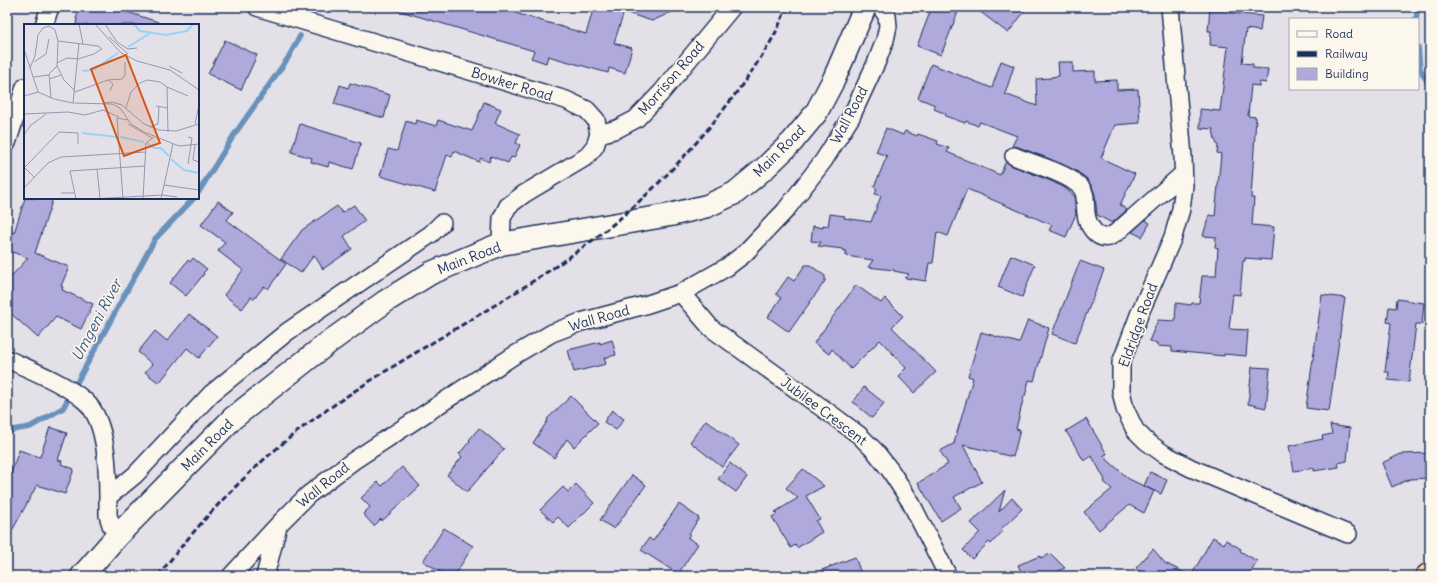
<svg xmlns="http://www.w3.org/2000/svg" width="1437" height="583" viewBox="0 0 1437 583" font-family="Delius,sans-serif">
<style>
.lines{fill:none;stroke-linecap:round;stroke-linejoin:round}
.stream{stroke:#6791bb;stroke-width:5.5}
.building{fill:#afaadb;stroke:#1b2f5e}
.minor-casing{stroke:#1b2f5e;stroke-width:20}
.secondary-casing{stroke:#1b2f5e;stroke-width:25}
.motorway-casing{stroke:#1b2f5e;stroke-width:25}
.minor{stroke:#fbf7ec;stroke-width:17}
.secondary{stroke:#fbf7ec;stroke-width:22}
.motorway{stroke:#fcde96;stroke-width:22}
.rail{stroke:#1b2f5e;stroke-width:3;stroke-dasharray:6 3;stroke-linecap:butt}
.labels{text-anchor:middle;stroke-width:3.5;stroke-linejoin:round;paint-order:stroke}
.street-label{font-size:14px;fill:#1b2f5e;stroke:#fbf7ec}
.water-label{font-size:15px;font-style:italic;fill:#3a5885;stroke:#fbf7ec}
.inset-river{fill:none;stroke:#99d3f9;stroke-width:2}
.inset-road{fill:none;stroke:#9499b0;stroke-width:1}
.view{fill:#d45514;fill-opacity:0.15;stroke:#d45514;stroke-width:2}
.inset-edge{fill:none;stroke:#1b2f5e;stroke-width:2}
</style>
<rect width="100%" height="100%" fill="#e4e0e7"/>
<filter id="ink" filterUnits="userSpaceOnUse"><feTurbulence type="fractalNoise" baseFrequency=".025" numOctaves="2"/><feDisplacementMap in="SourceGraphic" scale="8" xChannelSelector="R" yChannelSelector="G"/><feConvolveMatrix kernelMatrix="1 2 1 2 8 2 1 2 1" color-interpolation-filters="sRGB"/></filter>
<g filter="url(#ink)">
<g class="lines">
<path class="stream" d="M313,11L316,7
M1416,19L1418,7
M1418,47L1420,69L1430,86
M198,193L234,135L288,58L300,36
M7,431L30,427L63,408L155,239L194,198"/>
</g>
<path class="building" d="M80,7H112L158,22V25H76L77,19H76Z
M397,7H495L586,34L594,7H683L652,21L624,12L614,43L632,48L625,73L609,68L608,73L548,56L546,63L531,58L534,51L397,10Z
M932,7H960L941,55L917,46Z
M974,7H1028L1008,33Z
M1210,7H1231L1230,13L1262,16L1260,31L1246,29L1242,63L1253,64V68L1268,69L1266,83L1260,82L1259,86L1251,85L1248,116L1256,117L1251,198H1254L1252,225L1274,227L1271,260L1245,258V261H1243L1240,295L1233,294L1229,329L1248,330L1246,356L1224,354V356L1172,351V347L1157,346V343L1149,341L1158,320L1175,321L1176,303L1191,305L1192,303H1199L1202,276H1216L1218,248L1215,247L1216,237L1203,236L1209,215L1215,216L1221,154L1217,153L1218,146L1215,140L1213,129L1200,128V109L1220,111L1228,47L1210,45L1211,31H1208Z
M225,40L257,55L241,90L208,74Z
M1001,61L1014,66L1005,94L1037,106L1036,79L1051,78V77L1059,76L1058,62H1073V72L1095,71V81L1117,80V90L1138,89L1140,123L1115,125L1101,158L1135,174L1120,205L1127,210L1112,223L1097,215L1095,195L1092,187L1086,178L1076,171L1050,159L1018,147L1012,146L1017,136L980,122L978,126L966,121L965,123L945,116L946,114L934,109L935,105L918,98L931,64L992,88Z
M350,83L390,95L384,118L334,104L340,85L348,88Z
M484,102L501,109L495,123L520,134L516,143L520,145L514,158L511,157L508,163L491,156L489,162L481,158L479,162L454,151L452,157L447,155L435,192L380,176L388,149L397,151L406,121L415,124L416,120L436,126L438,120L472,131Z
M300,124L361,143L353,169L329,162L328,167L311,162L312,158L291,152Z
M886,128L903,135L905,131L917,136L918,134L938,141L937,144L949,148L947,152L1000,175L1006,161L1010,165L1051,181L1065,188L1074,196L1076,214L1066,237L1049,230L1052,225L967,189L948,236L937,232L933,263H929L926,281L905,278L909,274L894,271V270L868,267L873,260L846,256V251L843,250V249L818,246L821,242L811,241L813,226L823,228V225L828,226L830,214L845,216L844,218L871,222L881,196L875,194L877,189L874,187L887,156L876,152Z
M25,198H53L35,253L69,267L61,286L63,287L62,290L93,304L81,329L56,317L38,338L7,310V281L28,258L7,250L12,232L14,233Z
M218,201L233,212L227,220L286,264L268,289L264,286L254,299L251,297L242,309L224,295L243,270L218,251L225,242L201,225Z
M354,205L365,221L344,236L352,249L323,269L314,255L301,273L281,259L302,230L337,206L342,213Z
M1145,220L1150,223L1142,237L1132,232Z
M1011,255L1035,265L1022,297L998,287Z
M193,258L207,269L203,273L204,274L186,296L170,283L188,260L190,262Z
M1080,261L1104,270L1075,343L1052,334Z
M805,265H810L825,276V281L789,332L768,317L781,298L776,294L788,277L794,281Z
M856,285L881,303L885,298L903,316L892,327L936,372L914,393L898,376L906,368L880,340L851,369L832,349L829,354L814,343Z
M1322,295L1345,298L1329,411L1306,408Z
M1397,299L1424,303L1422,324H1416L1409,382L1388,380L1389,372H1385L1391,323L1387,322L1389,307L1396,308Z
M189,314L217,336L199,358L187,348L159,383L145,372L152,364L138,352L155,331L167,341Z
M1028,320L1049,328L1034,381L1029,380L1025,396H1024L1016,429L1020,430L1013,457L963,445L982,482L954,497L961,508L941,521L918,483L948,464L940,451L955,443H954L973,378L968,376L981,332L1019,343Z
M612,340L616,355L604,358L606,364L574,372L568,350L600,342V344Z
M1252,367L1270,368L1266,408L1248,404Z
M864,387L884,403L872,418L853,402Z
M571,396L598,423L574,447L567,439L554,458L533,443L548,420L547,419Z
M612,410L624,419L616,430L604,422Z
M1086,419L1107,454L1103,456L1129,479L1154,491L1144,513L1129,505L1099,530L1084,512L1112,489L1104,482L1105,480L1092,456L1084,461L1066,431Z
M706,420L739,445L722,467L690,442Z
M1330,425L1350,428L1347,461L1338,463L1339,467L1314,471V468L1294,471L1289,446L1323,439L1322,436L1332,434Z
M50,427L67,433L58,460L62,461L61,464L74,469L65,494L37,485L7,540V484L19,450L40,457Z
M479,428L504,449L467,492L447,475L462,457L459,454L470,441L469,440Z
M1430,453V478L1410,479L1392,487L1382,463L1401,454Z
M730,463L747,477L736,492L718,479Z
M402,467L420,486L382,521L381,519L374,526L363,514L370,507L361,498L378,482L382,486Z
M803,469L824,486L806,496L820,519L816,521L822,532L797,548L795,545L791,548L772,517L777,514L775,512L798,498L786,488Z
M1150,472L1167,480L1161,494L1144,486Z
M632,475L646,485L614,529L600,520Z
M576,484L594,503L569,528L558,517L553,522L540,510L563,487L568,492Z
M1005,490L999,512L1012,498L1022,509L1000,530L1002,532L991,544L989,542L972,559L963,550L980,532L971,523Z
M679,504L699,518L689,534H690L688,538L698,544L678,574L641,550L649,538L653,541Z
M444,528L473,546L454,576H447L423,561Z
M1213,537L1224,544L1226,540L1241,549L1240,551L1257,561L1248,576H1144L1136,568L1153,549L1165,563L1191,576Z
M1051,554L1065,568L1047,576H1023L1018,565L1040,556V558Z
M855,557L862,576H810L809,575Z"/>
<g class="lines">
<defs>
<path id="minor" d="M257,7L566,100L587,110L596,120L599,134L595,146L586,157L524,194L508,206L502,218L501,244
M1170,7L1183,157L1184,186L1181,209L1173,237L1139,315L1121,363V391L1125,409L1135,430L1146,441L1164,454L1191,468L1348,534
M44,25L50,7
M599,134L617,129L636,119L661,93L732,7
M7,143L25,87
M1014,156C1030,163 1063,172 1076,183C1081,186 1085,192 1085,198C1086,203 1085,208 1086,213C1087,224 1096,240 1109,237C1111,236 1115,233 1117,232L1183,174
M681,293L711,328L832,415L859,435L875,451L890,470L910,501L948,576
M7,359C31,370 66,384 85,401C110,423 108,484 108,515L111,525L117,536
M108,497L135,475L211,394L287,332L431,234L442,223
M231,576L279,524L308,495L353,461L513,356L552,333L581,322L645,305L681,293L727,267L744,254L785,211L824,160L851,117L877,61L885,40L888,26L887,16L881,7
M265,576L278,526"/>
<path id="secondary" d="M82,576L117,536L233,418L328,343L386,301L431,273L501,244L670,215L707,206L735,193L765,168L792,142L816,113L834,79L865,7"/>
<path id="motorway" d="M1427,576L1430,574"/>
</defs>
<use href="#minor" class="minor-casing"/>
<use href="#secondary" class="secondary-casing"/>
<use href="#motorway" class="motorway-casing"/>
<use href="#minor" class="minor"/>
<use href="#secondary" class="secondary"/>
<use href="#motorway" class="motorway"/>
<path class="rail" d="M158,576C201,520 249,468 306,425C393,360 493,312 582,248C654,197 722,120 768,46C776,34 781,20 787,7"/>
</g>
</g>
<g class="labels">
<g class="street-label">
<text transform="translate(671 78) rotate(-49)" y="5">Morrison Road</text>
<text transform="translate(512 84) rotate(17)" y="5">Bowker Road</text>
<text transform="translate(849 115) rotate(-62)" y="5">Wall Road</text>
<text transform="translate(779 151) rotate(-45)" y="5">Main Road</text>
<text transform="translate(469 258) rotate(-21)" y="5">Main Road</text>
<text transform="translate(599 318) rotate(-16)" y="5">Wall Road</text>
<text transform="translate(1138 325) rotate(-70)" y="5">Eldridge Road</text>
<text transform="translate(824 411) rotate(37)" y="5">Jubilee Crescent</text>
<text transform="translate(207 445) rotate(-45)" y="5">Main Road</text>
<text transform="translate(323 485) rotate(-39)" y="5">Wall Road</text>
</g>
<g class="water-label">
<text transform="translate(97 320) rotate(-62)" y="5">Umgeni River</text>
</g>
</g>
<g transform="translate(24 24)">
<rect width="175" height="175" fill="#e4e0e7"/>
<path class="inset-river" d="M110,0L116,7L142,11L163,7L169,0M104,23L125,10M58,47L69,46L94,29M58,109L93,113M96,113L120,118M123,119L130,124H137L145,132M147,135L160,146L175,149"/>
<path class="inset-road" d="M55,0L59,20M71,0L97,29L113,37L146,46L175,66M81,0L93,18L104,25L113,24M25,2L31,6L34,17L33,42L25,50L27,74M85,13L104,30M0,25L14,68M10,38L22,30L25,15M33,39L43,34L54,35L70,30L78,25L74,22L34,17M33,42L40,56L51,67M145,42L158,49M6,44L11,32L14,11L19,4L25,2M9,53L25,51M25,55L37,51M84,56L89,60L86,67M143,63L164,72M51,68L84,56L98,55L101,51V38M0,72L14,68L30,75L49,79L88,80L96,84L107,100L120,108L155,122L175,120M49,79L55,19M80,79L88,78L98,81L120,100L135,106L152,107L175,100M132,82L144,84M102,84L107,68L116,59L123,56L136,58L143,63L144,108M0,90L44,88L61,91L79,86L95,93M104,100L128,114M171,100L175,81M126,103L134,100L135,83M0,111L6,102L22,90M171,121L169,136L175,138M164,140L168,114L164,113M0,143L10,153M1,143L35,108L54,109V120M73,145L76,174M140,161L175,166M0,164L24,139L37,133L122,128M37,169H50M52,175L46,147L121,142M67,175L138,171L153,173M99,175L93,94L104,96M119,175L122,119L130,113M137,175L149,120"/>
<path class="view" d="M102,31L136,119L100,132L67,45Z"/>
<rect width="175" height="175" class="inset-edge"/>
</g>
<rect width="1437" height="583" fill="none" stroke="#fbf7ec" stroke-width="24"/>
<rect x="12" y="12" width="1413" height="559" fill="none" stroke="#1b2f5e" stroke-width="1.5" filter="url(#ink)"/>
<rect x="1289" y="18" width="130" height="72" fill="#fbf7ec" stroke="#a1a7b3"/>
<rect x="1297" y="31" width="20" height="6" fill="#fbf7ec" stroke="#a1a7b3"/>
<text x="1325" y="38" font-size="12" fill="#1b2f5e">Road</text>
<rect x="1297" y="51" width="20" height="6" fill="#1b2f5e" stroke="#a1a7b3"/>
<text x="1325" y="58" font-size="12" fill="#1b2f5e">Railway</text>
<rect x="1297" y="68" width="20" height="12" fill="#afaadb" stroke="#a1a7b3"/>
<text x="1325" y="78" font-size="12" fill="#1b2f5e">Building</text>
</svg>
